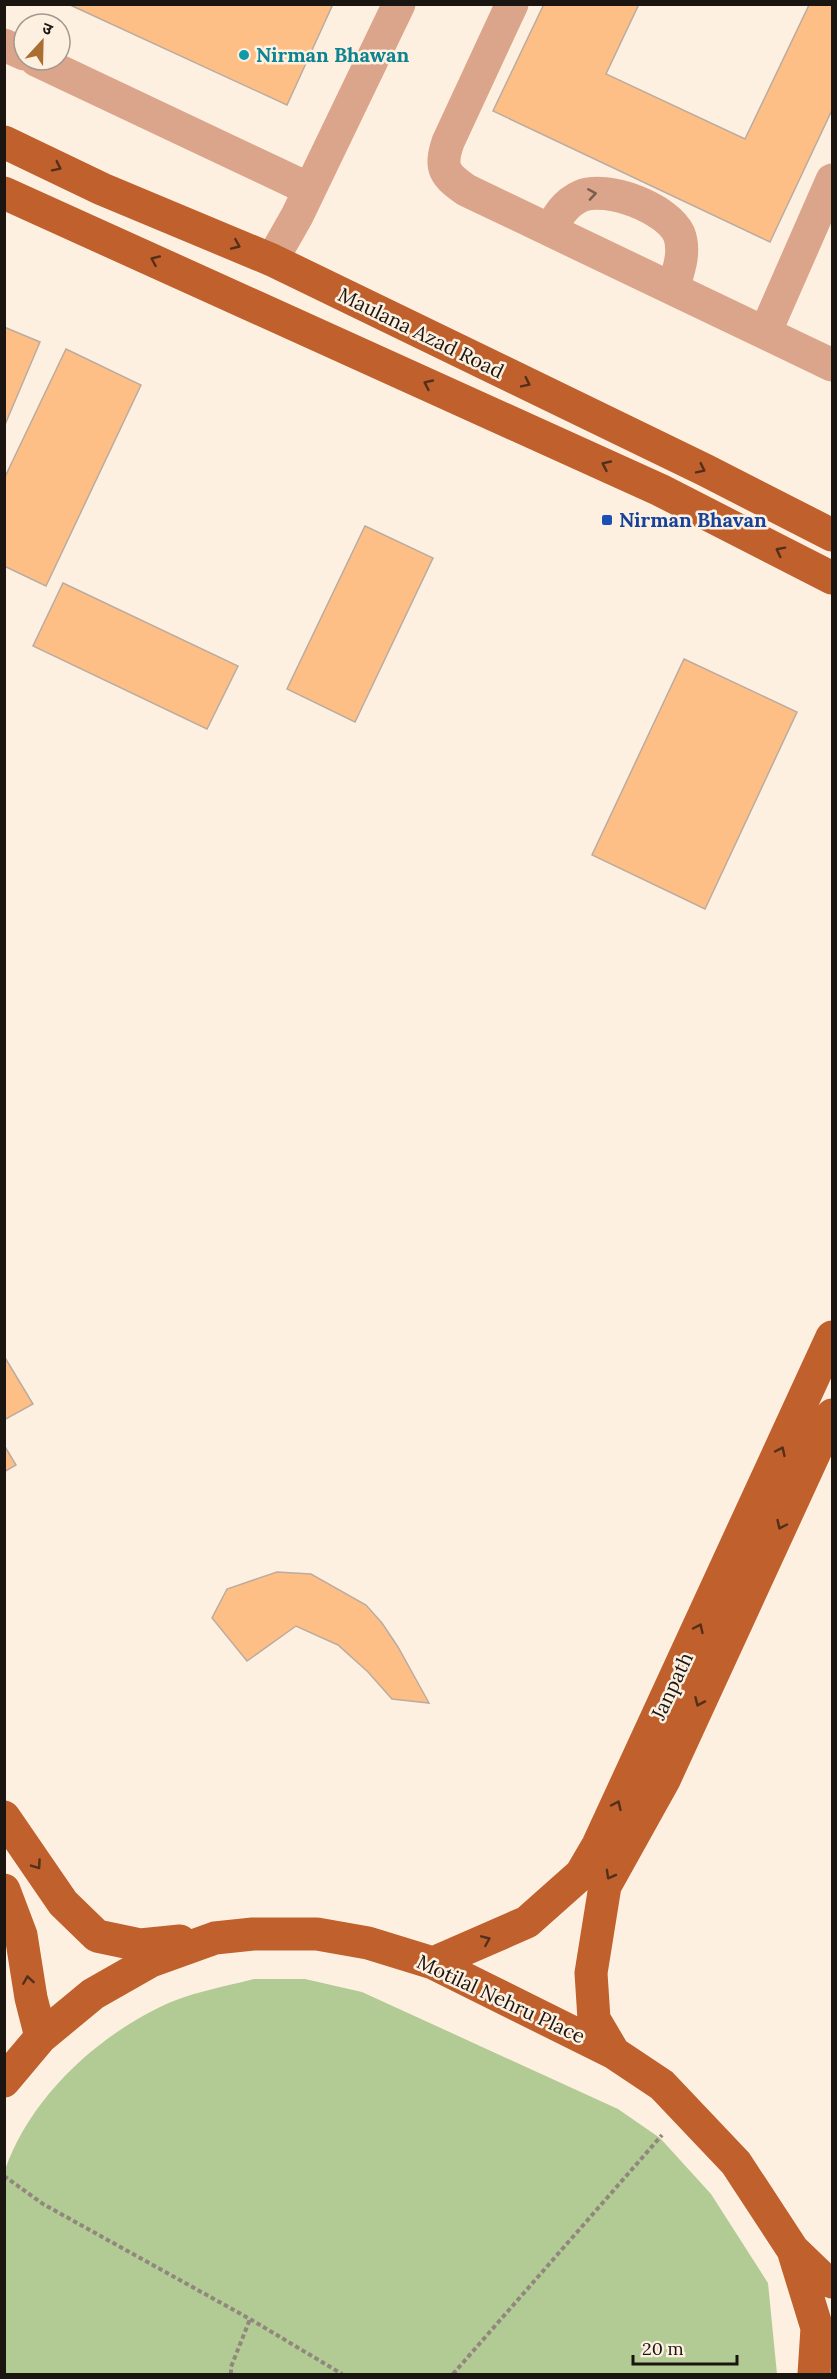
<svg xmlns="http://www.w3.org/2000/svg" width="837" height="2379" viewBox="0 0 837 2379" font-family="Lora,'Noto Sans Devanagari',serif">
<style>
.green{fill:#b2cb94}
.building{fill:#febf87;stroke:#bbac9f;stroke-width:1.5}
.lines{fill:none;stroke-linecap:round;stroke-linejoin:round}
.path{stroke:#91877d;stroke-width:4;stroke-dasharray:4.5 3;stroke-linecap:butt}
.minor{stroke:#dba58c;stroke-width:33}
.major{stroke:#bf602d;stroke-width:33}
.oneway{stroke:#542f1a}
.oneway2{stroke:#7a5d4e}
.culture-dot{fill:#0f9aa8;stroke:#fef0e1;stroke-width:2}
.transit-dot{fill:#1a4fb4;stroke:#fef0e1;stroke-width:2}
.labels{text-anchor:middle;stroke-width:5;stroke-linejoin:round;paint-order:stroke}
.culture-label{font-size:20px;font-weight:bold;fill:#0d838f;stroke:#fef0e1;text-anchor:start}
.street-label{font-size:20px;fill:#1a1510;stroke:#fef0e1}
.transit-label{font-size:20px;font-weight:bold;fill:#164399;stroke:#fef0e1;text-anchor:start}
</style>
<rect width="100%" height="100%" fill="#fef0e1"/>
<path class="green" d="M254,1979H305L362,1992L618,2109L660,2138L711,2194L768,2283L777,2374H5C4,2324 4,2274 4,2224C4,2210 1,2183 5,2170C29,2100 93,2040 158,2008C187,1993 223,1987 254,1979Z"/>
<path class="building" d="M68,4H333L287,105Z
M544,4H639L606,74L745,139L809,5L807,4H832V110L770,242L493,111Z
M4,327L40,342L4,427Z
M66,349L141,385L46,586L4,566V479Z
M365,526L433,558L355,722L287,689Z
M63,583L238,666L207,729L33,646Z
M684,659L797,712L705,909L592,855Z
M4,1356L33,1404L4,1420Z
M4,1445L16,1465L4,1472Z
M277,1572L311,1574L366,1605L382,1623L398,1647L429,1703L392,1699L368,1672L338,1645L296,1626L247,1661L212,1618L227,1589Z"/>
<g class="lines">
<path class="path" d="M4,2176L43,2204L250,2319L342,2374
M231,2374V2367L250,2319
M453,2374L662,2135"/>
<path class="minor" d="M512,4L448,142C439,169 445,175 466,190L832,365
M4,45L24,54
M36,60L309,189
M550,230C558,216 565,203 581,196C607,185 667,208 679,234C686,252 678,272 673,289
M272,260L297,216L399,4
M765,333L832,180"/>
<path class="major" d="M4,142L102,189L272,260L705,470L832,535
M4,193L660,490L832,578
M4,1817L63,1903L97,1936L140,1945L180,1941
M4,1890L21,1935L31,1998L41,2037
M433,1963L527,1922L581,1874L598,1845L832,1337
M614,2053L594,2019L591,1973L605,1886L664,1780L832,1415
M4,2081L41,2037L93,1994L151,1961L215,1938L253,1934H317L368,1943L433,1963L614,2053L662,2085L736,2163L793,2250L817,2328L814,2374
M794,2251L822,2278L832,2282"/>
</g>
<defs><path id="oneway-chevron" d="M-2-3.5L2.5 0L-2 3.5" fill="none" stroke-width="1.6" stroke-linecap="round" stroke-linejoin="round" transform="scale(1.5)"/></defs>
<g class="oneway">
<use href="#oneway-chevron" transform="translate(57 167) rotate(26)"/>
<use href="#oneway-chevron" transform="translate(236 245) rotate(23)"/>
<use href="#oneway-chevron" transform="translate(155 260) rotate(-156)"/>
<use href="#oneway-chevron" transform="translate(526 383) rotate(26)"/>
<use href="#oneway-chevron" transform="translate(428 384) rotate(-155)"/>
<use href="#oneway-chevron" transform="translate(606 465) rotate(-155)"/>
<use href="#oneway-chevron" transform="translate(701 469) rotate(26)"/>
<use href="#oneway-chevron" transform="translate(780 551) rotate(-153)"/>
<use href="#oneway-chevron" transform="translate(781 1451) rotate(-65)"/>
<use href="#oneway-chevron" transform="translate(781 1525) rotate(115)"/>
<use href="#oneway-chevron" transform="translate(699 1628) rotate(-65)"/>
<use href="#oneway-chevron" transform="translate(699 1702) rotate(114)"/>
<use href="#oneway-chevron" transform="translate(617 1805) rotate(-65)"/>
<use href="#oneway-chevron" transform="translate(37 1865) rotate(55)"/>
<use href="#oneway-chevron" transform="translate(610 1875) rotate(119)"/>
<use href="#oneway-chevron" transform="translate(486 1940) rotate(-23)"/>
<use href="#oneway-chevron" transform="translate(28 1980) rotate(-99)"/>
</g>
<use class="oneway2" href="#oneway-chevron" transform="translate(592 194) rotate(-9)"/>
<circle class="culture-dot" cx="244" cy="55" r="6"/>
<rect class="transit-dot" x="601" y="514" width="12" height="12" rx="3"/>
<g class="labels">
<g class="culture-label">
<text x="256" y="62">Nirman Bhawan</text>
</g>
<g class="street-label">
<text transform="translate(421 333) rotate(26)" y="7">Maulana Azad Road</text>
<text transform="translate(672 1686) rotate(-65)" y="7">Janpath</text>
<text transform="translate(501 1999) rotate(25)" y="7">Motilal Nehru Place</text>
</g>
<g class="transit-label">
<text x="619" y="527">Nirman Bhavan</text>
</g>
</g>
<rect width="837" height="2379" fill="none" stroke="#1a1510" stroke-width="12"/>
<g transform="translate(42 42) rotate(22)"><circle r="28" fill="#fef0e1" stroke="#a3988d" stroke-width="1.5"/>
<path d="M0-4.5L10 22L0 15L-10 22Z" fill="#aa6d32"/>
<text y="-9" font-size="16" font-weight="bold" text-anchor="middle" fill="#1a1510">उ</text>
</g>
<path d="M633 2355v9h104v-9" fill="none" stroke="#1a1510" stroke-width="3"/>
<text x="642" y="2355" font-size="18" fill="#1a1510" stroke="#fef0e1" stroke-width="4.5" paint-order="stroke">20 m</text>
</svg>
